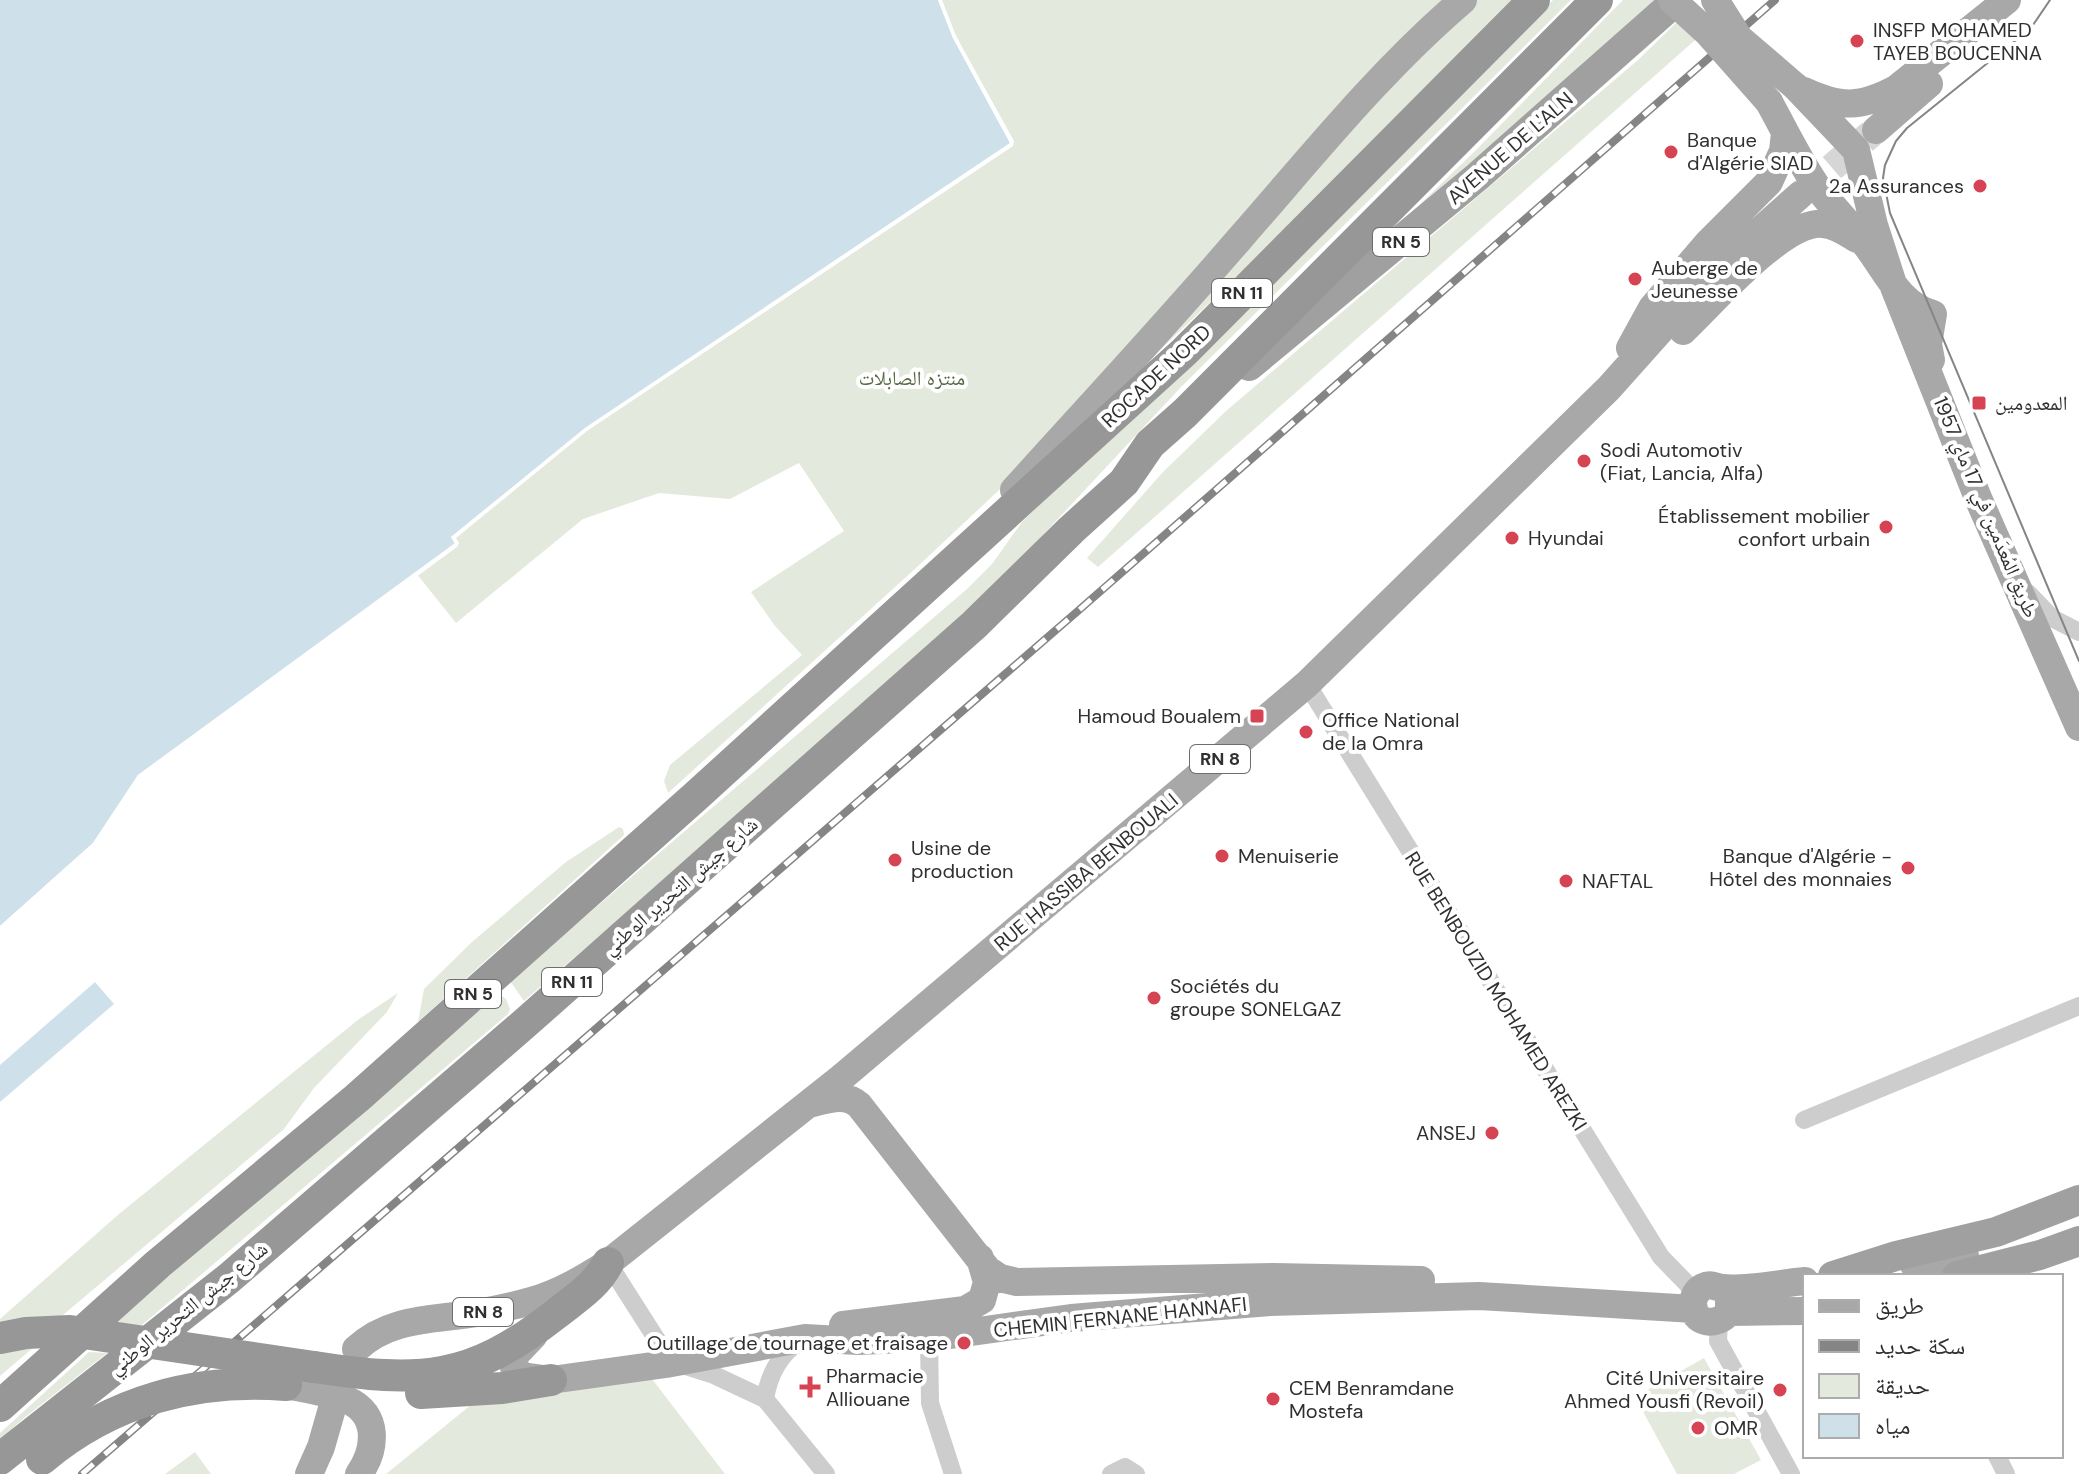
<svg xmlns="http://www.w3.org/2000/svg" width="2079" height="1474" viewBox="0 0 2079 1474" font-family="'DM Sans','Noto Naskh Arabic',sans-serif">
<style>
.green{fill:#e4e9dd}
.water{fill:#cee0ea}
.pier{fill:#fff}
.lines{fill:none;stroke-linecap:round;stroke-linejoin:round}
.primary-tunnel{stroke:#d6d6d6;stroke-width:28;stroke-dasharray:28 14;stroke-linecap:butt}
.minor{stroke:#cdcdcd;stroke-width:18}
.primary{stroke:#a8a8a8;stroke-width:28}
.trunk{stroke:#a0a0a0;stroke-width:30}
.motorway{stroke:#979797;stroke-width:32}
.tram{stroke:#858585;stroke-width:2}
.rail-casing{stroke:#858585;stroke-width:8}
.rail{stroke:#fff;stroke-width:5;stroke-dasharray:15;stroke-linecap:butt}
.primary-bridge{stroke:#a8a8a8;stroke-width:28}
.motorway-bridge{stroke:#979797;stroke-width:32}
.poi-dot{fill:#d64454;stroke:#fff;stroke-width:3}
.labels{text-anchor:middle;stroke-width:8;stroke-linejoin:round;paint-order:stroke}
.shield{fill:#fff;stroke:#6e6e6e;stroke-width:2}
.shield-label{font-size:18px;font-weight:bold;fill:#303030}
.poi-label{font-size:20px;fill:#303030;stroke:#fff;text-anchor:start}
.street-label{font-size:20px;fill:#303030;stroke:#fff}
.park-label{font-size:20px;fill:#556841;stroke:#fff}
</style>
<rect width="100%" height="100%" fill="#fff"/>
<path class="green" d="M938,0H1518L1344,174L1160,350L1013,477L916,568L668,793L664,781L670,765L802,655L775,626L751,592L844,531L799,463L730,499L659,493L583,519L456,623L416,573L455,544L451,537L585,428L1010,143Z
M1553,0H1571L1182,386L983,599L845,723L524,1001L510,981L967,589L992,564L1022,522L1419,136Z
M1623,0H1658L1387,236L1476,150Z
M1683,16L1702,34L1098,567L1087,558L1162,473L1226,411L1638,60Z
M619,827L623,829L624,835L418,1022L424,989L472,942L566,862Z
M398,993L387,1012L314,1088L284,1129L57,1320L0,1325V1319L119,1214L359,1019Z
M499,994L506,999L510,1009L508,1014L136,1330L110,1326Z
M34,1347L0,1376V1352Z
M89,1352L107,1353L24,1418L0,1440V1433Z
M1704,1358L1761,1460L1734,1474H1677L1635,1397Z
M652,1379L725,1474H386L477,1400Z
M195,1452L211,1474H165Z"/>
<path class="water" d="M0,0H938L953,38L1010,143L585,428L451,537L455,543L138,775L93,843L0,926Z
M95,982L114,1004L0,1102V1065Z"/>
<path class="pier" d="M938,0H942L956,36L1014,141L1013,146L587,431L456,538L459,543L457,547L141,778L96,845L0,930V926L93,843L138,775L455,544L451,537L585,428L1010,143L953,38Z"/>
<g class="lines">
<path class="primary-tunnel" d="M1800,195L1872,133"/>
<path class="minor" d="M2028,593L2052,618L2079,632
M1307,684L1661,1257L1694,1291
M1804,1120L2079,1006
M608,1263L657,1340L666,1364
M1719,1321L1718,1341L1791,1474
M929,1338L930,1403L953,1474
M679,1364L714,1375L765,1399L826,1474
M765,1399C769,1375 779,1355 799,1342
M1997,1456L2006,1474
M1111,1474L1125,1467L1136,1474"/>
<path class="primary" d="M1796,87L1856,150L1874,225L1894,287L1978,498L2079,727
M1804,91C1841,108 1860,108 1896,89L2007,0
M1769,102C1785,131 1799,161 1818,188C1833,208 1851,225 1866,245C1886,271 1899,305 1933,314L1928,344L1931,360
M1876,130L1929,84
M1683,331C1712,304 1783,220 1823,224C1836,225 1847,233 1857,239
M1630,348L1652,308L1708,243L1769,182L1783,151L1785,133
M1014,490C1090,406 1168,322 1242,236C1313,155 1381,70 1463,0
M809,1104C826,1100 845,1092 859,1105L988,1270L1000,1278L1017,1282L1274,1277L1421,1280
M1914,1265L1965,1256
M1722,1288L1729,1296V1312C1718,1327 1691,1325 1693,1302C1694,1296 1697,1290 1703,1287C1711,1283 1714,1287 1722,1288C1743,1291 1782,1283 1805,1281
M1729,1312L1805,1311
M843,1325L965,1310L982,1300L987,1282L980,1258
M534,1335L515,1355L514,1367L522,1376L551,1380L666,1364L805,1338L858,1341L929,1338L1071,1318L1270,1302L1479,1296L1694,1309
M356,1349C390,1317 434,1320 477,1313C495,1310 514,1306 531,1301C560,1293 584,1278 608,1263L841,1078L1307,684L1609,388L1709,276L1800,195
M286,1385C306,1389 329,1392 347,1400C380,1414 376,1450 359,1474
M309,1474L321,1447L333,1405"/>
<path class="trunk" d="M1249,366L1477,177L1677,0
M1833,1276L1896,1256L1996,1232L2079,1200
M1957,1276L2040,1255L2079,1241"/>
<path class="motorway" d="M314,1367C420,1383 469,1382 556,1314C576,1298 596,1286 608,1263
M421,1393L502,1388L551,1380
M0,1406L158,1264L357,1098L696,796L1184,352L1534,0
M0,1459L228,1279L524,1024L974,625L1071,530L1124,482L1150,444L1185,413L1597,0"/>
<path class="tram" d="M2050,0L2031,28L1907,128L1896,141L1885,165L1883,178L1890,213L2079,661"/>
<defs>
<path id="rail" d="M82,1474L1079,610L1775,0"/>
</defs>
<use href="#rail" class="rail-casing"/>
<use href="#rail" class="rail"/>
<path class="primary-bridge" d="M1672,0L1708,33L1769,102
M1715,0L1739,38L1796,87"/>
<path class="motorway-bridge" d="M0,1338L26,1333L70,1331L314,1367
M42,1459C112,1400 197,1378 286,1385"/>
</g>
<g class="poi-dot">
<circle cx="1857" cy="41" r="8"/>
<circle cx="1671" cy="152" r="8"/>
<circle cx="1980" cy="186" r="8"/>
<circle cx="1635" cy="279" r="8"/>
<rect x="1971" y="395" width="16" height="16" rx="4"/>
<circle cx="1584" cy="461" r="8"/>
<circle cx="1886" cy="527" r="8"/>
<circle cx="1512" cy="538" r="8"/>
<rect x="1249" y="708" width="16" height="16" rx="4"/>
<circle cx="1306" cy="732" r="8"/>
<circle cx="1222" cy="856" r="8"/>
<circle cx="895" cy="860" r="8"/>
<circle cx="1908" cy="868" r="8"/>
<circle cx="1566" cy="881" r="8"/>
<circle cx="1154" cy="998" r="8"/>
<circle cx="1492" cy="1133" r="8"/>
<circle cx="964" cy="1343" r="8"/>
<path d="M806 1375h8v8h8v8h-8v8h-8v-8h-8v-8h8z"/>
<circle cx="1780" cy="1390" r="8"/>
<circle cx="1273" cy="1399" r="8"/>
<circle cx="1698" cy="1428" r="8"/>
</g>
<g class="labels">
<g class="shield">
<rect x="1373" y="228" width="56" height="28" rx="6"/>
<rect x="1212" y="279" width="60" height="28" rx="6"/>
<rect x="1190" y="745" width="60" height="28" rx="6"/>
<rect x="542" y="968" width="60" height="28" rx="6"/>
<rect x="445" y="980" width="56" height="28" rx="6"/>
<rect x="453" y="1298" width="60" height="28" rx="6"/>
</g>
<g class="shield-label">
<text x="1401" y="248">RN 5</text>
<text x="1242" y="299">RN 11</text>
<text x="1220" y="765">RN 8</text>
<text x="572" y="988">RN 11</text>
<text x="473" y="1000">RN 5</text>
<text x="483" y="1318">RN 8</text>
</g>
<g class="poi-label">
<text x="1873" y="37">INSFP MOHAMED<tspan x="1873" dy="23">TAYEB BOUCENNA</tspan></text>
<text x="1687" y="147">Banque<tspan x="1687" dy="23">d'Algérie SIAD</tspan></text>
<text x="1964" y="193" text-anchor="end">2a Assurances</text>
<text x="1651" y="275">Auberge de<tspan x="1651" dy="23">Jeunesse</tspan></text>
<text x="1995" y="410">المعدومين</text>
<text x="1600" y="457">Sodi Automotiv<tspan x="1600" dy="23">(Fiat, Lancia, Alfa)</tspan></text>
<text x="1870" y="523" text-anchor="end">Établissement mobilier<tspan x="1870" dy="23">confort urbain</tspan></text>
<text x="1528" y="545">Hyundai</text>
<text x="1241" y="723" text-anchor="end">Hamoud Boualem</text>
<text x="1322" y="727">Office National<tspan x="1322" dy="23">de la Omra</tspan></text>
<text x="911" y="855">Usine de<tspan x="911" dy="23">production</tspan></text>
<text x="1238" y="863">Menuiserie</text>
<text x="1892" y="863" text-anchor="end">Banque d'Algérie -<tspan x="1892" dy="23">Hôtel des monnaies</tspan></text>
<text x="1582" y="888">NAFTAL</text>
<text x="1170" y="993">Sociétés du<tspan x="1170" dy="23">groupe SONELGAZ</tspan></text>
<text x="1476" y="1140" text-anchor="end">ANSEJ</text>
<text x="948" y="1350" text-anchor="end">Outillage de tournage et fraisage</text>
<text x="826" y="1383">Pharmacie<tspan x="826" dy="23">Alliouane</tspan></text>
<text x="1764" y="1385" text-anchor="end">Cité Universitaire<tspan x="1764" dy="23">Ahmed Yousfi (Revoil)</tspan></text>
<text x="1289" y="1395">CEM Benramdane<tspan x="1289" dy="23">Mostefa</tspan></text>
<text x="1714" y="1435">OMR</text>
</g>
<g class="street-label">
<text transform="translate(1510 148) rotate(-41)" y="7">AVENUE DE L'ALN</text>
<text transform="translate(1156 376) rotate(-43)" y="7">ROCADE NORD</text>
<text transform="translate(1986 507) rotate(67)" y="7">طريق المُعدَمين في 17 ماي 1957</text>
<text transform="translate(1086 872) rotate(-40)" y="7">RUE HASSIBA BENBOUALI</text>
<text transform="translate(680 886) rotate(-41)" y="7">شارع جيش التحرير الوطني</text>
<text transform="translate(1496 991) rotate(58)" y="7">RUE BENBOUZID MOHAMED AREZKI</text>
<text transform="translate(188 1308) rotate(-39)" y="7">شارع جيش التحرير الوطني</text>
<text transform="translate(1120 1317) rotate(-6)" y="7">CHEMIN FERNANE HANNAFI</text>
</g>
<g class="park-label">
<text x="912" y="385">منتزه الصابلات</text>
</g>
</g>
<rect x="1803" y="1274" width="260" height="184" fill="#ffffff" stroke="#acacac" stroke-width="2"/>
<rect x="1819" y="1300" width="40" height="12" fill="#a8a8a8" stroke="#acacac" stroke-width="2"/>
<text x="1875" y="1314" font-size="24" fill="#303030">طريق</text>
<rect x="1819" y="1340" width="40" height="12" fill="#858585" stroke="#acacac" stroke-width="2"/>
<text x="1875" y="1354" font-size="24" fill="#303030">سكة حديد</text>
<rect x="1819" y="1374" width="40" height="24" fill="#e4e9dd" stroke="#acacac" stroke-width="2"/>
<text x="1875" y="1394" font-size="24" fill="#303030">حديقة</text>
<rect x="1819" y="1414" width="40" height="24" fill="#cee0ea" stroke="#acacac" stroke-width="2"/>
<text x="1875" y="1434" font-size="24" fill="#303030">مياه</text>
</svg>
